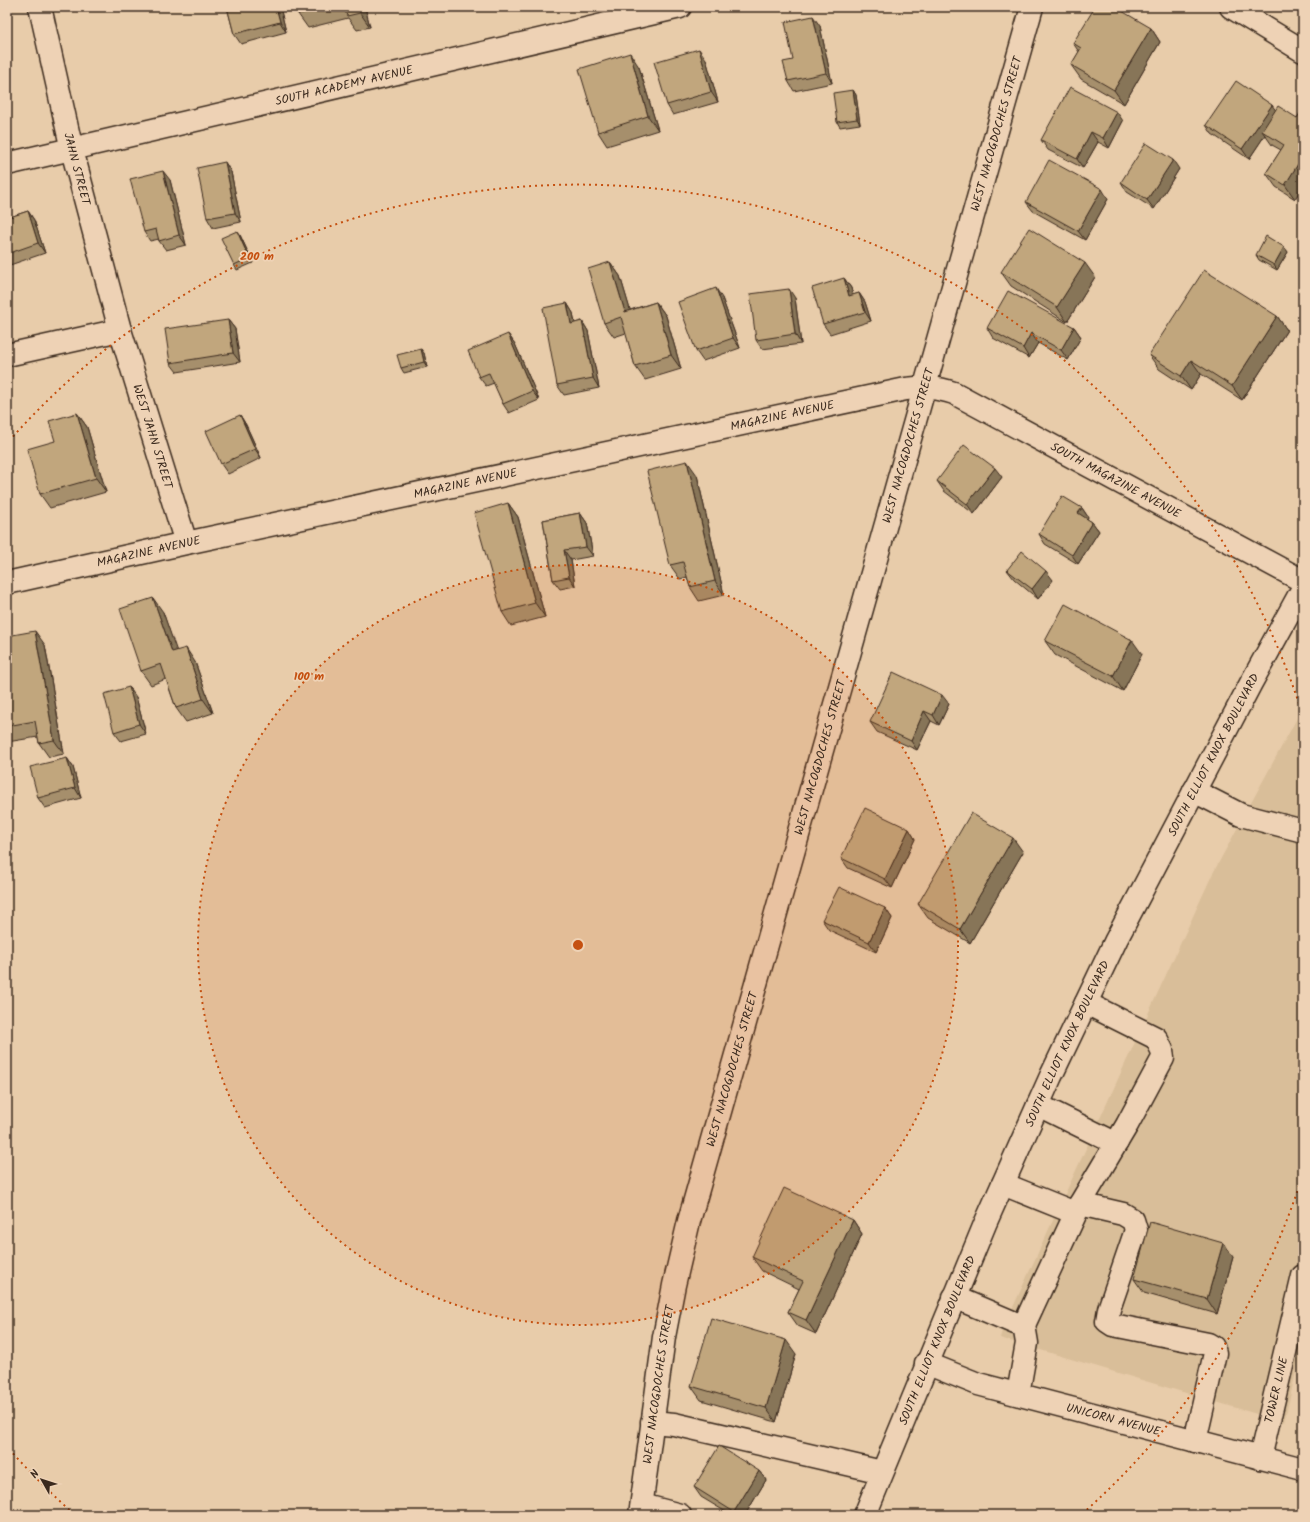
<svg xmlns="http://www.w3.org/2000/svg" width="1310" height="1522" viewBox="0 0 1310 1522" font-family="Kalam,sans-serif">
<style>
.built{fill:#d9be99}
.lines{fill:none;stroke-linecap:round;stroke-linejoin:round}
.minor-casing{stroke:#3b2a1e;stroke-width:25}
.major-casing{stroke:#3b2a1e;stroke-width:25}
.minor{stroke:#eed2b5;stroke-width:22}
.major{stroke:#eed2b5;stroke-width:22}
.wall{fill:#a68f6c;stroke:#3b2a1e}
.shaded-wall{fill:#877458;stroke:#3b2a1e}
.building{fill:#c1a67d;stroke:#3b2a1e}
.ring{fill:none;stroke:#c55010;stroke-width:2;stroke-dasharray:2 4}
.labels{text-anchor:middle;stroke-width:3.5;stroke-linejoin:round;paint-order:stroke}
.street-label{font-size:12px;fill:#3b2a1e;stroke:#eed2b5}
.centre{fill:#c55010;stroke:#eed2b5;stroke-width:2}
.ring-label{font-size:12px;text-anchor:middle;font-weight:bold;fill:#c55010;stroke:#eed2b5;stroke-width:3.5;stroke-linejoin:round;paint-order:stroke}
</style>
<rect width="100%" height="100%" fill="#e8ccaa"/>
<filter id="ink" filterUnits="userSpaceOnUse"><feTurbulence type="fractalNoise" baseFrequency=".025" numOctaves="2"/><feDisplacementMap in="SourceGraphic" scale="8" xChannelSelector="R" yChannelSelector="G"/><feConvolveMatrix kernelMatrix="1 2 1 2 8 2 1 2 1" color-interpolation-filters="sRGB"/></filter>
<g filter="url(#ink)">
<path class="built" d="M1303,707V1343L1284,1422L1000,1338L1002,1331L1212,875Z"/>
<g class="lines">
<defs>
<g id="minor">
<path id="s1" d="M40,7L72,150L120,330L186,543"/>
<path d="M1231,7L1303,51"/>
<path id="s2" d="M7,164L680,7"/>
<path d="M7,355L120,330"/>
<path id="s3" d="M7,583L186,543L906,389C924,387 936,387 954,393L1303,581"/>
<path d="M1194,791L1241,815L1303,831"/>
<path d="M1038,1105L1111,1141L1117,1142"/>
<path d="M1003,1184L1075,1213"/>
<path d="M1080,1204L1123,1214L1133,1220L1136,1230L1109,1309L1107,1321L1113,1325L1208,1344L1213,1347L1215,1353L1195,1441"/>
<path d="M954,1297L1015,1323L1024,1325L1080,1204L1127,1125L1163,1058L1162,1050L1156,1038L1086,1003"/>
<path id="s4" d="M926,1363L978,1384L1303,1469"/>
<path d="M1018,1394L1027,1343L1024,1325"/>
<path d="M652,1422L674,1424L882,1472"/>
<path id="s5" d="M1260,1458L1303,1276"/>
<path d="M642,1505L680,1515"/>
<path id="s6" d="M640,1515L664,1337L674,1285L689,1221L1032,7"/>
</g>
<g id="major">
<path id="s7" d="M865,1515L985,1224L1051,1076L1116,940L1251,683L1303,588"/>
</g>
</defs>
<use href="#minor" class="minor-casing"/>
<use href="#major" class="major-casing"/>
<use href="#minor" class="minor"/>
<use href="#major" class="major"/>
</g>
<path class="wall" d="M227,7H280L286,32L241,44L234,34Z
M297,7H365L370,27L357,30L348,18L308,28L298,14Z
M820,26L832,83L794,91L788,81L793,60Z
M1151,28L1160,42L1124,104L1081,79L1071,65L1079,52L1073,43Z
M706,59L718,102L673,115L667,105Z
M639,67L658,130L607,146L598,132Z
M853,90L856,95L860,124L840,127L837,122Z
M1275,110L1297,118L1303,110V185L1295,199L1276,187L1266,173L1281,150L1272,145L1265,135L1249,159L1212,134L1206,125Z
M1123,121L1109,148L1098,142L1083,168L1048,150L1041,140Z
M1179,169L1154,209L1127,192L1121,182Z
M231,172L241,222L213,228L207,218Z
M170,180L186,245L166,250L159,241V239L150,241L144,232Z
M1108,199L1085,240L1033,211L1026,202Z
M28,211L34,220L45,253L7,266V218Z
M237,231L240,235L253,263L237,270L234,265Z
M1284,247L1288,252L1277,270L1259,260L1256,255Z
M610,262L620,276L630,310L656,302L666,316L681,369L645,380L635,366L626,333L614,337L604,323Z
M1001,272L1095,277L1067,322L1011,286Z
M844,278L851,288L853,295L859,293L865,302L871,321L830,334L823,324Z
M722,298L740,348L703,361L696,351Z
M795,298L801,344L762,349L756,340Z
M567,303L573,313L575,323L582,321L588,331L599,388L564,395L557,385Z
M1277,316L1287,330L1242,400L1201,374L1191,390L1159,369L1149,355Z
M228,320L235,329L240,362L177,372L170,363Z
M1074,327L1081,337L1068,360L1038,343L1029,358L993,338L987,328Z
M508,334L515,344L539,400L509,413L503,404L494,383L486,386L479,377Z
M424,353L427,367L404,373L401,368Z
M77,413L87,427L106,492L50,508L40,494L55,441Z
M240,415L246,425L261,458L228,474L221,464Z
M697,475L724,595L699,601L690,587L687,577L680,579L670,565Z
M1002,477L974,514L944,491L937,481Z
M508,503L518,517L545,617L511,626L502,612Z
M1082,508L1088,517L1087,519L1092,522L1099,531L1078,564L1045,544L1039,534Z
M580,513L587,523L593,556L571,560L575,586L560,589L553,580L543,520Z
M1007,570L1053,580L1038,599L1014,579Z
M163,612L176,651L195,662L213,713L186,722L176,708L166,679L151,685L141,671Z
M7,636L45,645L64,754L49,757L39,743L38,737L7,742Z
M1045,641L1142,654L1123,691L1055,655Z
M136,697L146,734L121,741L114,732Z
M949,704L939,725L931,721L917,750L877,732L870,722Z
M67,758L73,767L81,798L45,808L38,798Z
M909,829L915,839L892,888L848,868L841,858Z
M1023,852L970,943L928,918L918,904Z
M885,908L892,918L876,952L829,930L822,920Z
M853,1220L862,1234L816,1334L798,1326L788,1312L799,1289L762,1271L752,1257Z
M1233,1257L1217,1314L1144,1293L1134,1279Z
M796,1354L776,1422L701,1400L691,1386Z
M759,1471L766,1480L745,1515H731L701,1497L694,1487Z"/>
<path class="shaded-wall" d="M276,7H280L286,32L280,22Z
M359,7H365L370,27L360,13Z
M813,16L820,26L832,83L826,73Z
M1151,28L1160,42L1124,104L1114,90Z
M699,49L706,59L718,102L711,92Z
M630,53L639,67L658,130L648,116Z
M853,90L856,95L860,124L857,119Z
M1272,105L1279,115L1262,131L1265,135L1249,159L1242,149Z
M1117,112L1123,121L1109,148L1103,138Z
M1091,132L1098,142L1083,168L1077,159Z
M1173,160L1179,169L1154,209L1147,200Z
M225,162L231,172L241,222L235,213Z
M1298,164L1303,172V185L1295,199L1285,185Z
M163,171L170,180L186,245L179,235Z
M1102,189L1108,199L1085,240L1078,231Z
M28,211L34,220L45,253L38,243Z
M237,231L240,235L253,263L249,258Z
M1284,247L1288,252L1277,270L1274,265Z
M610,262L620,276L635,326L625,312Z
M1085,263L1095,277L1067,322L1057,307Z
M844,278L851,288L856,305L849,296Z
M716,288L722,298L740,348L733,338Z
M789,289L795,298L801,344L795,334Z
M859,293L865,302L871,321L865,312Z
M656,302L666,316L681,369L671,355Z
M567,303L573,313L577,333L571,324Z
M1277,316L1287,330L1242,400L1232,386Z
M228,320L235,329L240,362L233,353Z
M582,321L588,331L599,388L593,378Z
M1074,327L1081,337L1068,360L1061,350Z
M1031,333L1038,343L1029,358L1023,348Z
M508,334L515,344L539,400L532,391Z
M421,349L424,353L427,367L424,362Z
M1191,360L1201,374L1191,390L1181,376Z
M77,413L87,427L106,492L96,478Z
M240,415L246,425L261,458L255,449Z
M687,461L697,475L724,595L715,581Z
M995,468L1002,477L974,514L967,504Z
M508,503L518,517L545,617L535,603Z
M1082,508L1088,517L1085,522L1078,513Z
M580,513L587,523L593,556L586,547Z
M1092,522L1099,531L1078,564L1072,555Z
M564,550L571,560L575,586L569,577Z
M1046,571L1053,580L1038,599L1032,589Z
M153,598L163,612L182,666L172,652Z
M35,631L45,645L64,754L54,740Z
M1132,640L1142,654L1123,691L1113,676Z
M186,648L195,662L213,713L203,699Z
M129,687L136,697L146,734L139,724Z
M942,695L949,704L939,725L933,715Z
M924,711L931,721L917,750L911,741Z
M67,758L73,767L81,798L75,788Z
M909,829L915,839L892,888L885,879Z
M1013,838L1023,852L970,943L960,929Z
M885,908L892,918L876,952L869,942Z
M853,1220L862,1234L816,1334L806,1320Z
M1223,1243L1233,1257L1217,1314L1207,1299Z
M786,1340L796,1354L776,1422L766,1408Z
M759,1471L766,1480L745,1515H737L734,1512Z"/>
<path class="building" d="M227,7H276L280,22L234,34Z
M297,7H327L298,14Z
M344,7H359L360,13L347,16Z
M1095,7H1115L1151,28L1114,90L1071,65L1081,48L1073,43Z
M813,16L826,73L788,81L783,62L793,60L785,22Z
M699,49L711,92L667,105L654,62Z
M630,53L648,116L598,132L579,69Z
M1236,81L1272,105L1242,149L1206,125Z
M1070,87L1117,112L1103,138L1091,132L1077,159L1041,140Z
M853,90L857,119L837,122L833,93Z
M1278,106L1297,118L1302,110H1303V167L1298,164L1285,185L1266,173L1284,145L1262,131Z
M1146,143L1173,160L1147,200L1121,182Z
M1049,160L1102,189L1078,231L1026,202Z
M225,162L235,213L207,218L197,168Z
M163,171L179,235L159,241L156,229L144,232L130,179Z
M28,211L38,243L7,254V218Z
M1029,228L1085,263L1057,307L1001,272Z
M237,231L249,258L234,265L221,238Z
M1266,236L1284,247L1274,265L1256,255Z
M610,262L625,312L656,302L671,355L635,366L621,317L604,323L588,269Z
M1204,270L1277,316L1232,386L1191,360L1181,376L1149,355Z
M844,278L849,296L859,293L865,312L823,324L812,288Z
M716,288L733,338L696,351L678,302Z
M789,289L795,334L756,340L750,294Z
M1008,291L1074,327L1061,350L1031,333L1023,348L987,328Z
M567,303L571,324L582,321L593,378L557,385L543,308Z
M228,320L233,353L170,363L165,329Z
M508,334L532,391L503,404L489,373L479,377L468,351Z
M421,349L424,362L401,368L397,355Z
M77,413L96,478L40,494L27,449L55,441L49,421Z
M240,415L255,449L221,464L206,431Z
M964,445L995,468L967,504L937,481Z
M687,461L715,581L690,587L683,562L670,565L647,471Z
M1062,496L1082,508L1078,513L1092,522L1072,555L1039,534Z
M508,503L535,603L502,612L474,513Z
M580,513L586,547L564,550L569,577L553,580L543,520Z
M1022,551L1046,571L1032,589L1007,570Z
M153,598L172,652L186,648L203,699L176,708L161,664L141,671L120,609Z
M1065,604L1132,640L1113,676L1045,641Z
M35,631L54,740L39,743L35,721L7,726V636Z
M893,672L942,695L933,715L924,711L911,741L870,722Z
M129,687L139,724L114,732L104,694Z
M67,758L75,788L38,798L30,767Z
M865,808L909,829L885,879L841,858Z
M971,813L1013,838L960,929L918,904Z
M839,887L885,908L869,942L822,920Z
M784,1188L853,1220L806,1320L788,1312L803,1281L752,1257Z
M1150,1222L1223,1243L1207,1299L1134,1279Z
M711,1318L786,1340L766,1408L691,1386Z
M719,1446L759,1471L734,1512L694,1487Z"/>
</g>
<circle cx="578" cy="945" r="380" fill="#c55010" fill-opacity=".12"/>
<g class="ring">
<circle cx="578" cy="945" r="380"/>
<path d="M1303 1174A760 760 0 0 1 1082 1514M74 1514A760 760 0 0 1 9 1449M9 441A760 760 0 0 1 1303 716"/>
</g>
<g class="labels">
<g class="street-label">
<text dy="4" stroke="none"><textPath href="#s2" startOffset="346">SOUTH ACADEMY AVENUE</textPath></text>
<text dy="4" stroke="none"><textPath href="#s6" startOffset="1428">WEST NACOGDOCHES STREET</textPath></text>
<text dy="4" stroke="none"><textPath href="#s1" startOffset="166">JAHN STREET</textPath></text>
<text dy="4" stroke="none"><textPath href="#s3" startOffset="793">MAGAZINE AVENUE</textPath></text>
<text dy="4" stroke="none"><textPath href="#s1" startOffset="444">WEST JAHN STREET</textPath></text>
<text dy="4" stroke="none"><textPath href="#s6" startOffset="1104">WEST NACOGDOCHES STREET</textPath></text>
<text dy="4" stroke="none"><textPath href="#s3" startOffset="1152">SOUTH MAGAZINE AVENUE</textPath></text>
<text dy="4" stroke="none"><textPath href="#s3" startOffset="469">MAGAZINE AVENUE</textPath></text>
<text dy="4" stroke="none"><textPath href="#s3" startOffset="145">MAGAZINE AVENUE</textPath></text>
<text dy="4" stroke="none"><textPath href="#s7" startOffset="837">SOUTH ELLIOT KNOX BOULEVARD</textPath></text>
<text dy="4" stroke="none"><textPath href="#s6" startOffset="780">WEST NACOGDOCHES STREET</textPath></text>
<text dy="4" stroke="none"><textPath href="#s7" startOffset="513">SOUTH ELLIOT KNOX BOULEVARD</textPath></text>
<text dy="4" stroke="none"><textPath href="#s6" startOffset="456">WEST NACOGDOCHES STREET</textPath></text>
<text dy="4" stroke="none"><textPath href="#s7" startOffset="189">SOUTH ELLIOT KNOX BOULEVARD</textPath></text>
<text dy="4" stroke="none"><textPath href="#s6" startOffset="132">WEST NACOGDOCHES STREET</textPath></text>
<text dy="4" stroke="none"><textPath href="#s5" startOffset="70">TOWER LINE</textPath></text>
<text dy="4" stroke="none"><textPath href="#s4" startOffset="196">UNICORN AVENUE</textPath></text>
</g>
</g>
<circle cx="578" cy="945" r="6" class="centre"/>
<g class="ring-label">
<text x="257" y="260">200 m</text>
<text x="309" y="680">100 m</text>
</g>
<rect width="1310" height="1522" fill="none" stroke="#eed2b5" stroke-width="24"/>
<rect x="12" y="12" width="1286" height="1498" fill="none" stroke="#3b2a1e" stroke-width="1.5" filter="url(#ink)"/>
<g transform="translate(42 1480) rotate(309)" stroke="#eed2b5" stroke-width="3" paint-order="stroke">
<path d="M0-3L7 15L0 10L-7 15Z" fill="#3b2a1e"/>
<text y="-6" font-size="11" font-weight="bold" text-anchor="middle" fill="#3b2a1e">N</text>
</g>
</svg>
